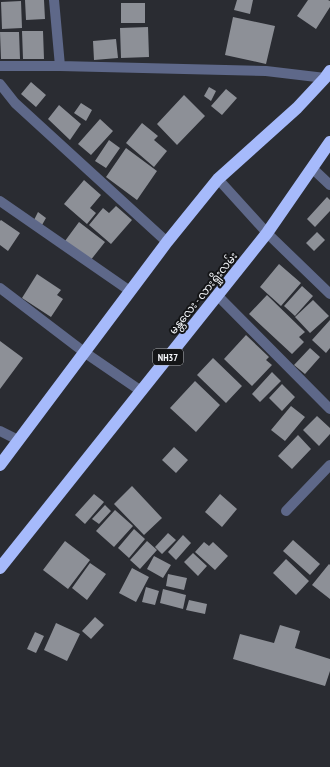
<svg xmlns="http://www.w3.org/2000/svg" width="330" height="767" viewBox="0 0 330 767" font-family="'PT Sans Narrow','Noto Sans Myanmar',sans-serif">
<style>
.building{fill:#8d9097}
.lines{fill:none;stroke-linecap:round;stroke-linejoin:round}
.minor{stroke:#5e6889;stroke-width:10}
.highway{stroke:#a6bafb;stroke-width:12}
.labels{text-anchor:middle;stroke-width:4;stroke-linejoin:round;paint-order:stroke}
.shield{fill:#141517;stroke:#b0b2b5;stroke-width:1}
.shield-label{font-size:10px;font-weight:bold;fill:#f3f5f9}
.street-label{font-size:11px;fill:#f3f5f9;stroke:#141517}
</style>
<rect width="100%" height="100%" fill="#2a2c32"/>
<path class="building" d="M25,0H44L45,19L26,20Z
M237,0H253L250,14L234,10Z
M308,0H328L330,1V7L316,29L297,16Z
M21,1L22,28L2,29L1,2Z
M121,3H145V23H121Z
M233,17L275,26L266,64L225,55Z
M148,27L149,57L121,58L120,28Z
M22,31H43L44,59H23Z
M0,32H19L20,59H1Z
M116,39L118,58L94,60L93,41Z
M31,82L46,95L36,107L21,94Z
M209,87L216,91L211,101L204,96Z
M226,89L237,98L222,115L211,106Z
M184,95L205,116L177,145L157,124Z
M81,103L92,110L86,121L74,113Z
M59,105L81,124L70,140L48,119Z
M100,119L113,131L91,155L78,144Z
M142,123L158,136L154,140L167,151L154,167L126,143Z
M109,140L120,148L106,168L95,161Z
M126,148L157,171L137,200L106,177Z
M84,180L101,195L90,208L96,213L87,224L64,204Z
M327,197L330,200V211L315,227L307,219Z
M116,206L132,220L111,244L89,225L103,208L109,213Z
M38,212L46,218L42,225L34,220Z
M1,220L20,233L8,251L0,245V221Z
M79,222L105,242L90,261L65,241Z
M317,232L325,240L314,251L306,243Z
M279,264L301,283L281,306L260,287Z
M37,274L61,290L57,295L63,299L51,317L22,298Z
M302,286L313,296L295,316L284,306Z
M267,295L305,332L299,337L304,342L292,354L249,314Z
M313,300L329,316L310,333L295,317Z
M330,320V348L326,353L312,340Z
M246,335L269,357L266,360L272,365L252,386L224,359Z
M0,341L23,358L0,389Z
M310,348L320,357L305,374L294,365Z
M213,358L242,386L226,403L197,375Z
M272,372L281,381L260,402L252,394Z
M195,381L220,405L196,432L170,408Z
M282,384L295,397L282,411L269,398Z
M291,406L305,417L285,441L271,430Z
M317,416L330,428V434L319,446L303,430Z
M298,435L311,449L292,469L278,456Z
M174,447L188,460L176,473L162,460Z
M132,486L162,518L144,535L114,504Z
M94,494L104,502L85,524L75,515Z
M220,494L237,509L222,527L205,512Z
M105,505L111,511L99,524L92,519Z
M115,510L133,526L114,547L96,531Z
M134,529L145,539L129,558L118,548Z
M168,533L176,540L162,554L155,547Z
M183,535L191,543L176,560L168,552Z
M293,540L320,564L310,575L283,551Z
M65,541L90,560L68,589L43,570Z
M147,541L157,550L140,569L130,560Z
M204,542L209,546L213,542L228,556L215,570L195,552Z
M193,553L207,566L198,576L184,562Z
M154,556L171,565L163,578L147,569Z
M286,559L309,581L296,595L273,573Z
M90,563L106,574L87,600L72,588Z
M329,564L330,565V599L312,585Z
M132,568L149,577L136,602L119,593Z
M168,574L187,578L184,590L166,586Z
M146,587L159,591L155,605L142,602Z
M163,589L186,595L183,609L160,603Z
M189,600L207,604L205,614L186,610Z
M95,617L104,625L91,639L82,631Z
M56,623L80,634L67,661L44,650Z
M280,625L300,631L295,648L330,659V671L325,686L233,659L240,634L274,643Z
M35,632L44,636L36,653L27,649Z"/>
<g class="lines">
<path class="minor" d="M54,0L60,66
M0,66H60L266,71L325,78
M0,84L15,103L167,242
M312,168L330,185
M218,179L267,233L330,294
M0,201L130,291
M0,288L84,352L141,391
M217,295L330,409
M0,431L18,440
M286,511L330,465"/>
<path class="highway" d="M0,465L167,242L218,179L297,108L325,78L330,71
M0,568L267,233L330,142"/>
</g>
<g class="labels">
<rect class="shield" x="153" y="349" width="30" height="16" rx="3"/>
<g class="shield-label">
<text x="168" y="361">NH37</text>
</g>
<g class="street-label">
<text transform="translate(203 293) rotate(-51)" y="4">မန္တလေး - လားရှိုးလမ်း</text>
</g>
</g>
</svg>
